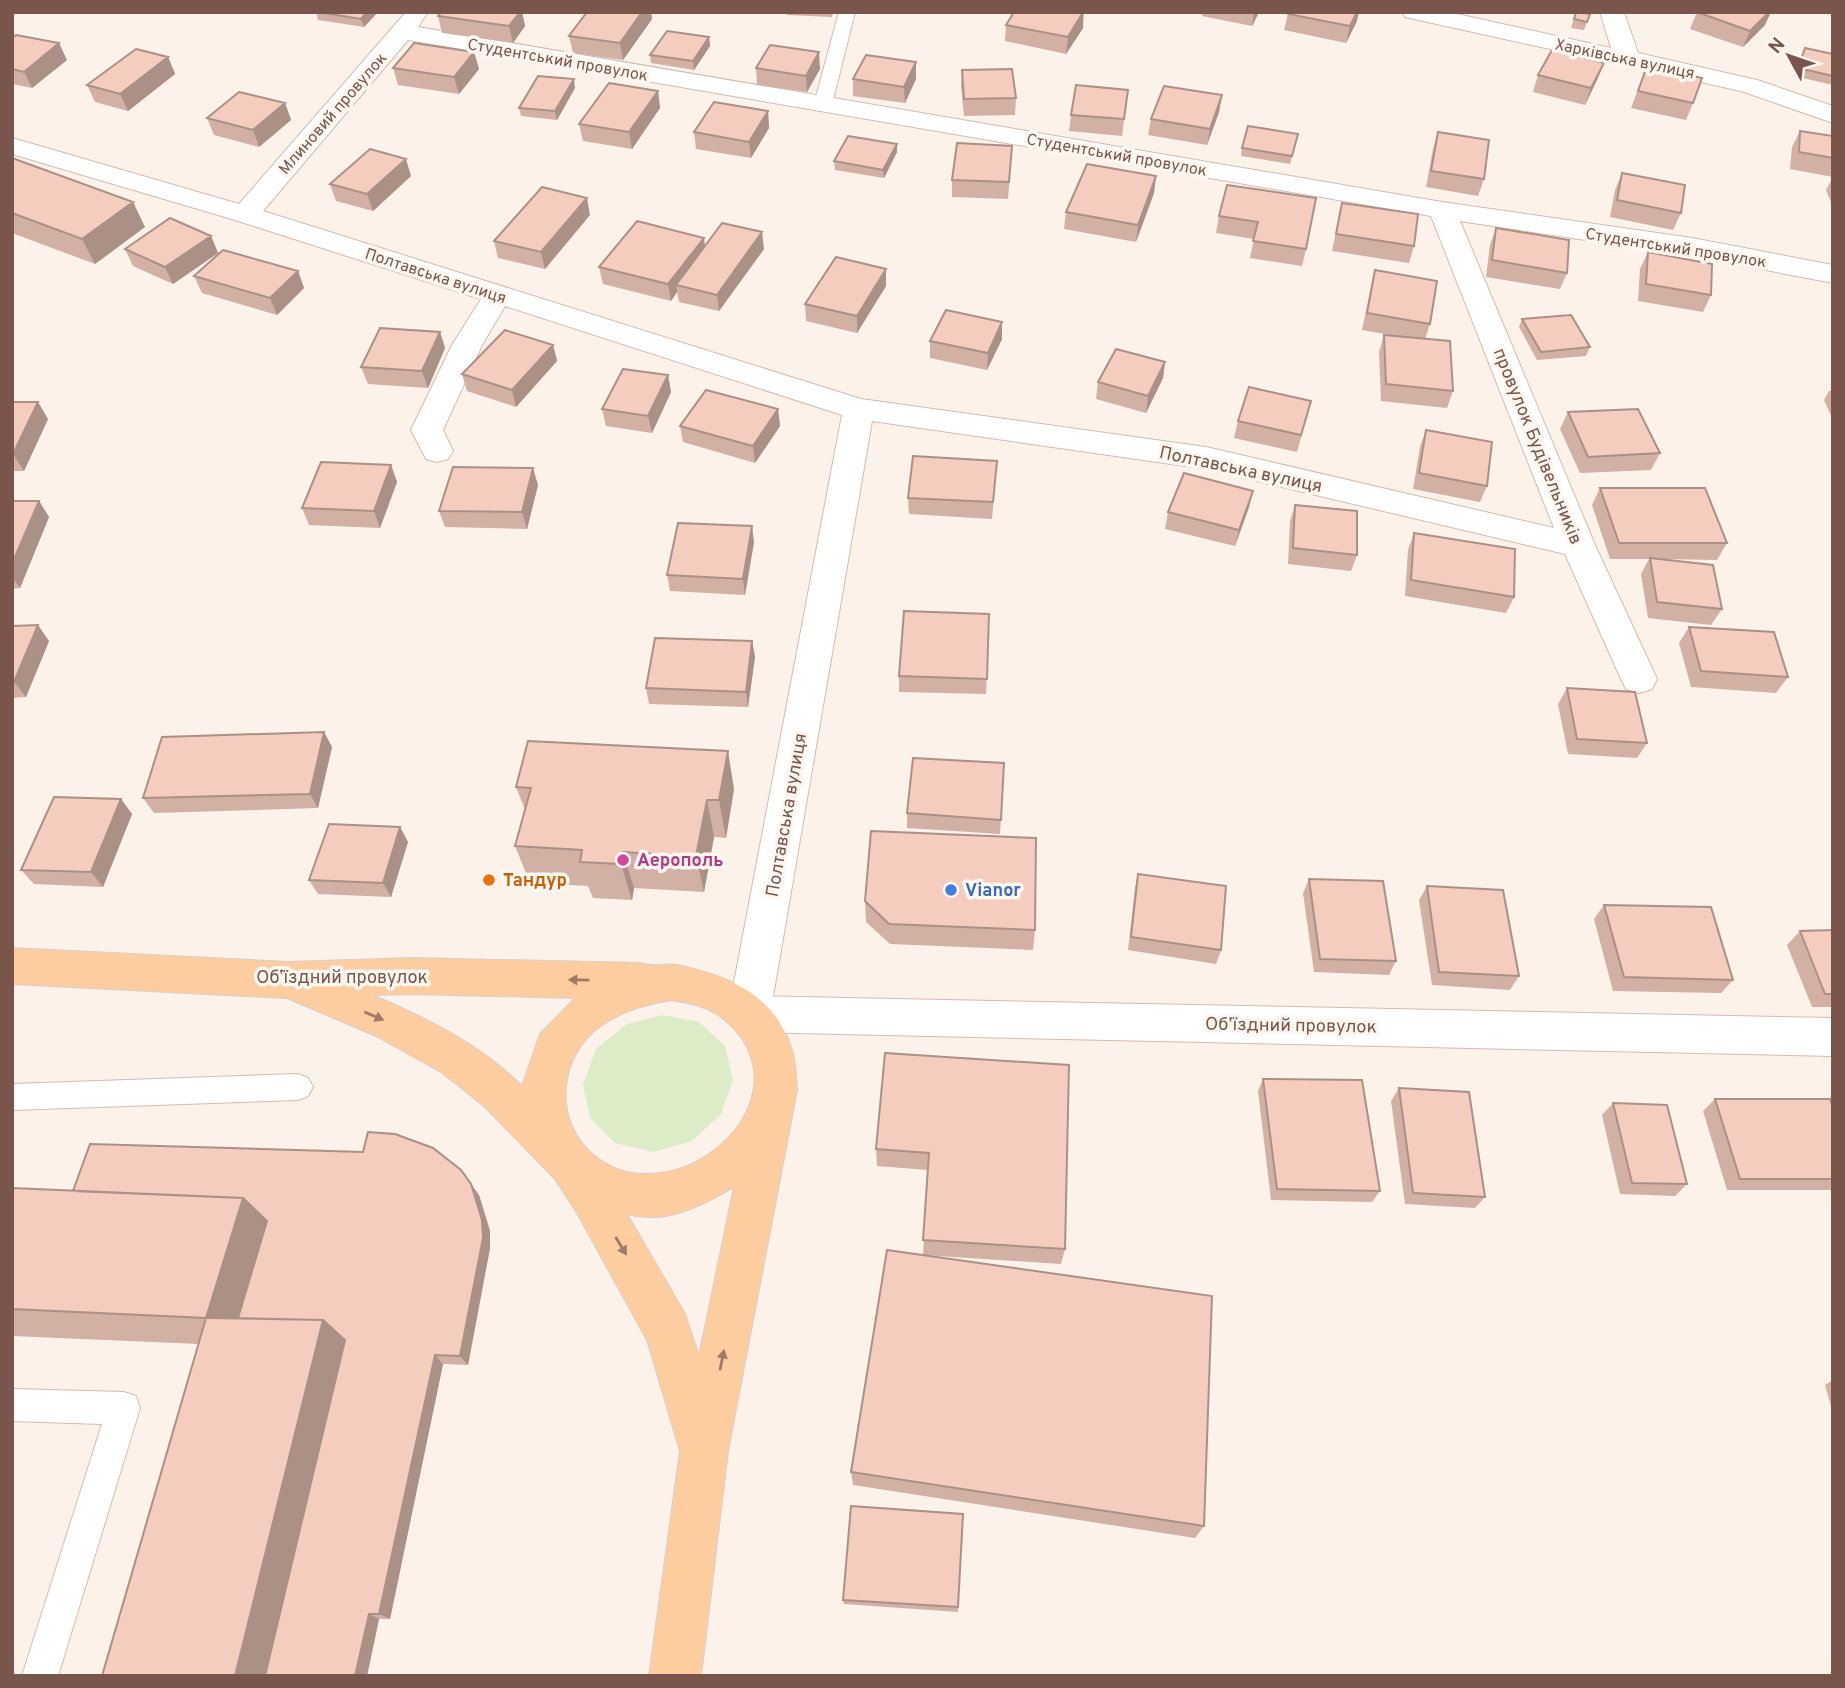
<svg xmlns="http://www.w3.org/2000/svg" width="1845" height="1688" viewBox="0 0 1845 1688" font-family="Overpass,sans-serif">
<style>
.green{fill:#dbecc6}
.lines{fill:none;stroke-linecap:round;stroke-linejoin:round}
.lane-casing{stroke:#d3bbb0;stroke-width:2}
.street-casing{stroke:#d3bbb0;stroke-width:2}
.secondary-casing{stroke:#d6baad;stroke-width:2}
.primary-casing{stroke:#d9cfcd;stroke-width:2}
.lane{fill:#fff;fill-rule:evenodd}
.street{fill:#fff;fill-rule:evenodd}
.secondary{fill:#fff;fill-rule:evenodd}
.primary{fill:#fdcda0;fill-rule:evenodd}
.wall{fill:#d2b0a4}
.shaded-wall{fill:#ab9086}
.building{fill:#f4cdbf;stroke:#ab9086;stroke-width:2}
.oneway{fill:#a17964}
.hotel-dot{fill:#d1479c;stroke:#fff7f0;stroke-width:2.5}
.food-dot{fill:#e8710a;stroke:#fff7f0;stroke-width:2.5}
.shop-dot{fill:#3f7fe0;stroke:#fff7f0;stroke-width:2.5}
.labels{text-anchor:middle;stroke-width:7;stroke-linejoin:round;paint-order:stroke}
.far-street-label{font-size:16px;fill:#79554b;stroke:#fff7f0}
.street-label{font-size:18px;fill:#79554b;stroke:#fff7f0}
.hotel-label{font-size:18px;font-weight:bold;fill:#b23c85;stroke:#fff7f0;text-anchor:start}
.food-label{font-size:18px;font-weight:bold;fill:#c56008;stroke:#fff7f0;text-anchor:start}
.shop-label{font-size:18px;font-weight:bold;fill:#366cbe;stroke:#fff7f0;text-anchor:start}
</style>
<rect width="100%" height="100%" fill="#fdf2e9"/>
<path class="green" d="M663,1015L699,1022L725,1046L733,1080L721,1114L692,1141L653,1152L615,1143L590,1118L583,1084L596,1049L627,1024Z"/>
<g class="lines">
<defs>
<path id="lane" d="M839,12H855L832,104L823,109L814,104Z
M298,1074L308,1078L313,1087L308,1096L298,1100L12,1110V1084Z
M12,1389L124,1392L136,1396L140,1408L58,1676H22L102,1424L12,1421Z"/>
<path id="street" d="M406,12H428L418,27L1442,202L1692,238L1833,265V283L1692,256L1460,221L1595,545L1657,679L1652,689L1639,693L1626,689L1621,679L1565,554L1206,469L872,421L770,1014L764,1027L749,1032L734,1027L728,1014L842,415L505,306L482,345L443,430L453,451L448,459L437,462L426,459L411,430L452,345L481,299L235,220L12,154V138L239,204ZM408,40L1431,216L1554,528L1206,447L861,399L263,211Z
M1402,12H1448L1611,48L1600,12H1624L1638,53L1757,80L1833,106V123L1741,91L1414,19L1405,17Z"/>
<path id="secondary" d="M749,996L1833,1018V1056L749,1032L734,1027L728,1014L734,1001Z"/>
<path id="primary" d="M12,948L289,962L412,958L640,963C654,968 664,963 677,965C728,976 773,993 791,1047C796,1060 796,1076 797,1090L728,1451L701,1676H649L680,1451L647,1340L577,1213L555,1179L484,1106L441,1072L376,1036L287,998L12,984ZM412,994L575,998L540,1034L522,1086C480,1044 426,1018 372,995ZM671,1000C681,1002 692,1003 702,1007C718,1012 734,1026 743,1040C793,1120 668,1213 596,1157C552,1123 557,1056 602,1025C624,1010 645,1005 671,1000ZM734,1187L699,1356L685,1314L627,1214C665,1225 702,1206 734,1187Z"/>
</defs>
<use href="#lane" class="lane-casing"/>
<use href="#street" class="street-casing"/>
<use href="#secondary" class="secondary-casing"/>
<use href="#primary" class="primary-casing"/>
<use href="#lane" class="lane"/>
<use href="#street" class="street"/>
<use href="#secondary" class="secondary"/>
<use href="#primary" class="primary"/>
</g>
<path class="wall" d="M316,12H378L364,27L318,20Z
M441,12H522L525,26L513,43L442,33L438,16Z
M587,12H651L652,19L623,60L573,53L569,36Z
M787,12H833L832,17L787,15Z
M1014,12H1084L1083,28L1066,54L1005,41L1006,25Z
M1203,12H1259L1252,26L1202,16Z
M1576,12L1590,14L1584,30L1571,28Z
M1697,12L1765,25L1743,47L1690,29Z
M1288,14L1357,21L1346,43L1284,30Z
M709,37L710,46L694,70L651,63L650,55Z
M12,38L67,60L32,88L12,84Z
M1805,48L1833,54V85L1794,76Z
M474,52L479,69L459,94L398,85L393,68Z
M168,57L175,74L128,111L95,102L87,85Z
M1604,63L1597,80L1585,105L1533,92L1538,75Z
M1647,66L1693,103L1686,120L1631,108Z
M756,68L820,69L807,92L757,85Z
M962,70L1016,98L1015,115L964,116L961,86Z
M853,79H916L905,103L853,96Z
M575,88L557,120L521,116L519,108Z
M1128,90L1122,136L1069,131L1071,115Z
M658,91L660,108L632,149L583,141L579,124Z
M1222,95L1219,112L1207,145L1148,135L1151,119Z
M285,103L291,120L259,147L214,135L207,118Z
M768,111L769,128L751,158L696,149L694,132Z
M1800,131L1833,136V177L1790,169L1792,147Z
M1438,132L1484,179L1478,196L1426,187L1433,149Z
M1296,143L1290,164L1241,156L1242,148Z
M897,144V152L884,178L835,170L834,161Z
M12,158L145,227L95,264L12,233Z
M1011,163L1008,199L952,197V180Z
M1622,173L1681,213L1673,230L1610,217L1615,190Z
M411,176L373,211L336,201L330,184Z
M1156,176L1154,193L1136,242L1064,229L1066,212Z
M1833,177V207L1826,190Z
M1227,185L1306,249L1302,266L1250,258L1254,239L1216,233L1219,216Z
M1342,203L1414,246L1409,263L1332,251Z
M590,215L545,269L498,258L494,241Z
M1496,228L1567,273L1560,289L1486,277L1490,245Z
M211,236L218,253L173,284L133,266L125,249Z
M705,246L764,249L719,311L679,302L677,292L671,301L603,284L599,267Z
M1648,252L1711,295L1703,312L1638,301L1640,269Z
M1375,270L1430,324L1425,339L1453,391L1447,408L1381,401L1379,352L1384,335L1402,337L1362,330L1371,287Z
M298,271L304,288L277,315L202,293L194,276Z
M886,286L857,333L806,321L805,304Z
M1522,319L1590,347L1586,356L1537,360L1519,327Z
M440,332L445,348L428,388L368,384L361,367Z
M1002,339L987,370L930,358V341Z
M553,345L557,361L516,407L467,391L462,374Z
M1165,362L1163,378L1146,413L1096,399L1098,382Z
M668,375L671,392L652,433L606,426L602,409Z
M1829,391H1833V420L1824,400Z
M1311,401L1297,452L1234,438L1238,421Z
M12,402L48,419L24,471H12Z
M778,409L780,426L755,463L683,442L680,426Z
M1568,412L1660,453L1651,470L1580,473L1560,429Z
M1426,430L1487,486L1480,502L1413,489L1420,447Z
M997,461L992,519L909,514L908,498Z
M391,465L397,482L380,528L309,525L302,508Z
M538,485L527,529L445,527L439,511Z
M1600,488L1727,543L1717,560L1662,559L1722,609L1711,625L1648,618L1641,574L1649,559H1610L1592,505Z
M1253,491L1249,507L1235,546L1165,529L1168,512Z
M12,501H39L49,517L20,588L12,589Z
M1295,505L1357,555L1351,571L1288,564L1290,521Z
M1414,533L1514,597L1506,613L1405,596L1408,550Z
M754,542L745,595L670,591L667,575Z
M989,614L986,694L899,692V676Z
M12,626L49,641L26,697L12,698Z
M1689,627L1788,677L1776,693L1691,687L1679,643Z
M752,641L755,657L748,707L649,704L646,688Z
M1567,688L1647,743L1637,758L1568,754L1558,704Z
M324,732L332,747L318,808L154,813L143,798Z
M1004,763L1000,834L907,828V813Z
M516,787L734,789L726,838L714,837L704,892L634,888L632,900L593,898L588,886L530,883L515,846L525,810Z
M121,799L132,814L103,887L34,884L21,870Z
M400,827L408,842L391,897L318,894L309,880Z
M1138,874L1221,950L1216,964L1128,950L1135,888Z
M1309,879L1396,961L1389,975L1314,972L1303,893Z
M1427,886L1519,976L1510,990L1432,985L1419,900Z
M865,901L1035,930L1033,950L890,944L866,922Z
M1604,905L1733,980L1721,993L1613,991L1594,919Z
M1833,930V1007H1812L1787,945L1800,931Z
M885,1053L1065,1249L1061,1264L923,1255L928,1170L877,1166L876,1149Z
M1263,1079L1380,1191L1372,1202L1271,1200L1258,1091Z
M1399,1088L1485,1197L1475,1208L1405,1204L1391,1101Z
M1715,1099L1833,1107V1190H1727L1703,1111Z
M1613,1103L1687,1184L1675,1196L1620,1194L1602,1115Z
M12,1188L73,1191L479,1195L490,1231V1248L468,1365L443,1364L390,1619H379L367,1676L199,1344L12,1336Z
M1833,1380V1413L1825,1385Z
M851,1472L1204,1526L1195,1538L853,1485Z
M843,1600L958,1607V1612L844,1604Z"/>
<path class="shaded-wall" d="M367,12H378L364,27L361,19Z
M520,12H522L525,26L513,43L509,26Z
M642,12H651L652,19L623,60L620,43Z
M1083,12V28L1066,54L1068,37Z
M1254,12H1259L1252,26Z
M1357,12H1359L1357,21L1346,43L1350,26Z
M1769,12H1771L1765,25L1743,47L1750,31Z
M709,37L710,46L694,70L693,61Z
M59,43L67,60L32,88L24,72Z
M474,52L479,69L459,94L454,77Z
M819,52L820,69L807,92L806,76Z
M168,57L175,74L128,111L120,94Z
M916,62V79L905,103L904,87Z
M1604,63L1597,80L1585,105L1591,88Z
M574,79L575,88L557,120L555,111Z
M658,91L660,108L632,149L629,132Z
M1222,95L1219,112L1207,145L1210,129Z
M285,103L291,120L259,147L253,130Z
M768,111L769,128L751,158L749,142Z
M897,144V152L884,178L883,170Z
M406,159L411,176L373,211L367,194Z
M1156,176L1154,193L1136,242L1138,225Z
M587,198L590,215L545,269L541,252Z
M133,202L145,227L95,264L82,239Z
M762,232L764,249L719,311L717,295Z
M211,236L218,253L173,284L165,267Z
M704,238L706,255L676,285L677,292L671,301L668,284Z
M886,269V286L857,333V316Z
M298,271L304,288L277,315L270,298Z
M1002,322V339L987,370L988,353Z
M440,332L445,348L428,388L422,371Z
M553,345L557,361L516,407L512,390Z
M1165,362L1163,378L1146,413L1148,396Z
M668,375L671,392L652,433L648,416Z
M38,402L48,419L24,471L13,454Z
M778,409L780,426L755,463L753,446Z
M391,465L397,482L380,528L374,511Z
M533,468L538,485L527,529L522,512Z
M1253,491L1249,507L1235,546L1239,530Z
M39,501L49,517L20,588L12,577V564Z
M752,526L754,542L745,595L743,579Z
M38,625L49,641L26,697L14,682Z
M752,641L755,657L748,707L746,692Z
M324,732L332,747L318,808L310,794Z
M728,751L734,789L726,838L719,800Z
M121,799L132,814L103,887L91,872Z
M707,800L714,837L704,892L696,856Z
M400,827L408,842L391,897L383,883Z
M623,852L634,888L632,900L621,864Z
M471,1184L479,1195L490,1231V1248L468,1365L460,1356Z
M243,1198L278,1232L247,1338L206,1318Z
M323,1320L355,1349L279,1676H235Z
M435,1355L443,1364L390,1619L379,1614Z
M369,1614L379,1619L367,1676H355Z"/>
<path class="building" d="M318,12H367L361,19Z
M441,12H520L509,26L438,16Z
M587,12H642L620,43L569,36Z
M1014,12H1083L1068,37L1006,25Z
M1288,12H1357L1350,26L1288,14Z
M1576,12L1590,14L1587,22L1574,19Z
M1697,12H1769L1750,31Z
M667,31L709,37L693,61L650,55Z
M16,35L59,43L24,72L12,69V38Z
M414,43L474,52L454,77L393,68Z
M770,45L819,52L806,76L756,68Z
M1805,48L1833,54V76L1798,68Z
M136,49L168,57L120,94L87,85Z
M1552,50L1604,63L1591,88L1538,75Z
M866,55L916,62L904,87L853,79Z
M1647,66L1702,78L1693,103L1638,91Z
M1012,69L1016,98L964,99L962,70Z
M538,76L574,79L555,111L519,108Z
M609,83L658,91L629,132L579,124Z
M1076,85L1128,90L1124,119L1071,115Z
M1164,86L1222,95L1210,129L1151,119Z
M239,92L285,103L253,130L207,118Z
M714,102L768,111L749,142L694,132Z
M1248,126L1298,134L1292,156L1242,148Z
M1800,131L1833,136V158L1799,152Z
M1438,132L1489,140L1484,179L1431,171Z
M848,136L897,144L883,170L834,161Z
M957,143L1012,146L1009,182L952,180Z
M370,149L406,159L367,194L330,184Z
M12,158L133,202L82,239L12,213Z
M1087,164L1156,176L1138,225L1066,212Z
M1622,173L1685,185L1681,213L1617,200Z
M1227,185L1316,198L1306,249L1253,241L1258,222L1219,216Z
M542,187L587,198L541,252L494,241Z
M1342,203L1418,214L1414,246L1336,234Z
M170,218L211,236L165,267L125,249Z
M637,221L704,238L668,284L599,267Z
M722,223L762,232L717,295L676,285Z
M1496,228L1569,240L1567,273L1492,260Z
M223,250L298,271L270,298L194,276Z
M1648,252L1712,264L1711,295L1646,284Z
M836,257L886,269L857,316L805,304Z
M1375,270L1437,281L1430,324L1367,313Z
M946,310L1002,322L988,353L930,341Z
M1571,315L1590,347L1541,352L1522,319Z
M380,328L440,332L422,371L361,367Z
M505,330L553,345L512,390L462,374Z
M1384,335L1450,341L1453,391L1386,384Z
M1116,349L1165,362L1148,396L1098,382Z
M623,369L668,375L648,416L602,409Z
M1249,387L1311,401L1301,435L1238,421Z
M706,390L778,409L753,446L680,426Z
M12,402H38L13,454H12Z
M1638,409L1660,453L1588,457L1568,412Z
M1426,430L1492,442L1487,486L1419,473Z
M913,456L997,461L993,502L908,498Z
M321,462L391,465L374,511L302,508Z
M453,467L533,468L522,512L439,511Z
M1184,473L1253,491L1239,530L1168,512Z
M1600,488H1705L1727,543H1619Z
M12,501H39L12,564Z
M1295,505L1357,511V555L1293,548Z
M678,523L752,526L743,579L667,575Z
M1414,533L1515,549L1514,597L1411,580Z
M1650,558L1713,565L1722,609L1657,602Z
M904,611L989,614L987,679L899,676Z
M38,625L14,682H12V626Z
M1689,627L1774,632L1788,677L1701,671Z
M655,638L752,641L746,692L646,688Z
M1567,688L1635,692L1647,743L1577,739Z
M324,732L310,794L143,798L162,737Z
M528,741L728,751L719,800H707L696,856L623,852L621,864L580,862L582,850L515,846L531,788L516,787Z
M913,758L1004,763L1001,820L907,813Z
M54,797L121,799L91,872L21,870Z
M329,824L400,827L383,883L309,880Z
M871,831L1036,838L1035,930L889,924L865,901Z
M1138,874L1226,886L1221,950L1131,937Z
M1309,879L1383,881L1396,961L1320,959Z
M1427,886L1503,890L1519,976L1439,972Z
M1604,905L1711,907L1733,980L1624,977Z
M1833,930V994H1825L1800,931Z
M885,1053L1069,1065L1065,1249L923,1240L929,1153L876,1149Z
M1263,1079L1362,1080L1380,1191L1277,1189Z
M1399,1088L1469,1092L1485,1197L1413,1193Z
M1715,1099H1830L1833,1107V1179H1740Z
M1613,1103L1667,1105L1687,1184L1632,1183Z
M368,1132L395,1134L433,1148L461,1170L471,1184L482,1220L483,1238L460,1356L435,1355L379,1614H369L355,1676H265L345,1340L323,1320L238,1318L267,1221L243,1198L73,1191L90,1144L363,1152Z
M12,1188L243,1198L206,1318L323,1320L235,1676H102L206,1318L12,1309Z
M887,1250L1212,1296L1204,1526L851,1472Z
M851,1506L963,1514L958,1607L843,1600Z"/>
<defs><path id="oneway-solid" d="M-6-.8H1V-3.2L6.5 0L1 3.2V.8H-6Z" transform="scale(1.75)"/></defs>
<g class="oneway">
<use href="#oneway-solid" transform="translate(579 980) rotate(-179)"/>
<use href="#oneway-solid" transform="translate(374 1016) rotate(23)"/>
<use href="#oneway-solid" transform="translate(621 1246) rotate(59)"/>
<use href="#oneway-solid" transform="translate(722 1360) rotate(-79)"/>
</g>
<circle class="hotel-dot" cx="623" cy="860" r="7"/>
<circle class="food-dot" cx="489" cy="880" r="7"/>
<circle class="shop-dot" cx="951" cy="890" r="7"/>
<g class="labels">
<g class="far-street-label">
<text transform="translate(1625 58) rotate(12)" y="6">Харківська вулиця</text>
<text transform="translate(558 59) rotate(10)" y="6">Студентський провулок</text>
<text transform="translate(332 113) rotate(-49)" y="6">Млиновий провулок</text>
<text transform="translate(1117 154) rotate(10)" y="6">Студентський провулок</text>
<text transform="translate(1676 247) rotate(9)" y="6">Студентський провулок</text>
<text transform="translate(436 275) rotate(18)" y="6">Полтавська вулиця</text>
</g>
<g class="street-label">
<text transform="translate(1538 446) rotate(68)" y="6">провулок Будівельників</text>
<text transform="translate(1241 469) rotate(12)" y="6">Полтавська вулиця</text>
<text transform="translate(786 815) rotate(-80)" y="6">Полтавська вулиця</text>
<text x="342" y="983">Обʼїздний провулок</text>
<text transform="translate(1291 1025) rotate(1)" y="6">Обʼїздний провулок</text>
</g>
<g class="hotel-label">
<text x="637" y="866">Аерополь</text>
</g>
<g class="food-label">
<text x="503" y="886">Тандур</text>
</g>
<g class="shop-label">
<text x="965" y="896">Vianor</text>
</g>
</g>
<rect width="1845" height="1688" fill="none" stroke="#79554b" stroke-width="28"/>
<g transform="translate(1789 56) rotate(310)" stroke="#fff7f0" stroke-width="5" paint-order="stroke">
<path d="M0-5L12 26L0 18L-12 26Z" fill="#79554b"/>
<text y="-10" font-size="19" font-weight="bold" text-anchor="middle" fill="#79554b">N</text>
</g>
</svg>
